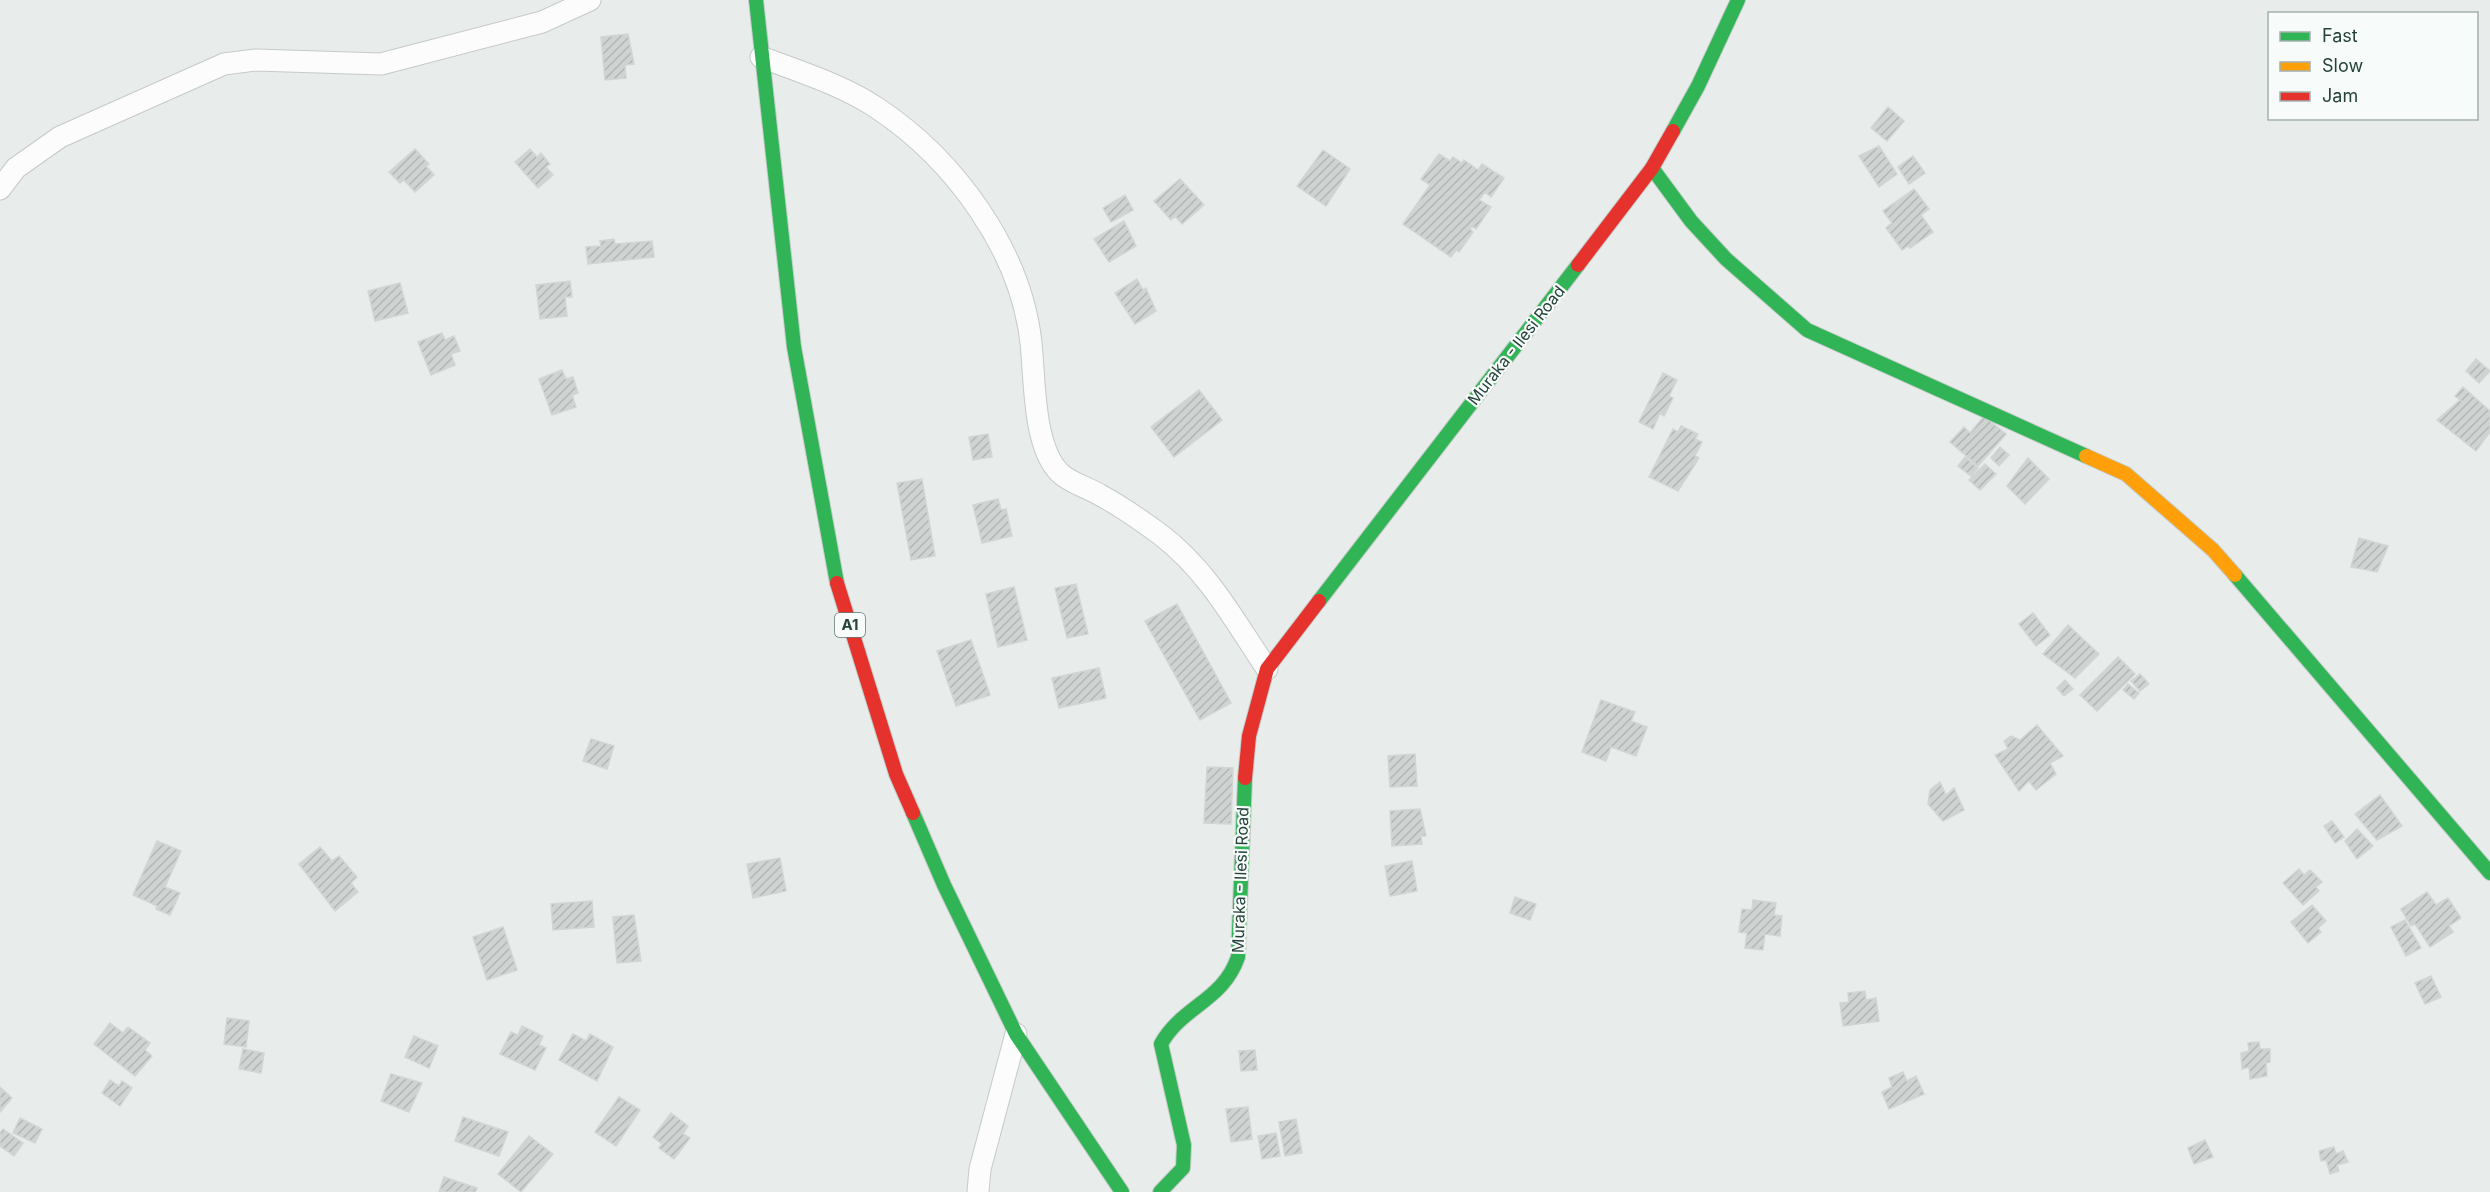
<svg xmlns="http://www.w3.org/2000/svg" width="2490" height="1192" viewBox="0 0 2490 1192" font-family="Inter,sans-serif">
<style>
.building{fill:url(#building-hatch);stroke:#d1d6d4;stroke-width:1.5}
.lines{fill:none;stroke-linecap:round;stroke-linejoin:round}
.street-casing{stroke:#c5cac8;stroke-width:23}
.fast-casing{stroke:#c3cbc8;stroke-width:16}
.slow-casing{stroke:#c3cbc8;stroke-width:16}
.jam-casing{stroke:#c3cbc8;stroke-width:16}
.street{stroke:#fcfcfc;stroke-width:21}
.fast{stroke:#30b455;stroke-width:14}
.slow{stroke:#ff9f0a;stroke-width:14}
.jam{stroke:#e5322d;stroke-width:14}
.labels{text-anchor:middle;stroke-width:4.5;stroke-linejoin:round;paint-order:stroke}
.shield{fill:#f7fbf9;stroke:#637a73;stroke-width:1.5}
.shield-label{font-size:15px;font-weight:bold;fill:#24423a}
.street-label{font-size:16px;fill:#24423a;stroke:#f7fbf9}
</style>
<defs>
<pattern id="building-hatch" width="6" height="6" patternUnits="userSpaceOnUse" patternTransform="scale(1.5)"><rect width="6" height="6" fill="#cfd4d2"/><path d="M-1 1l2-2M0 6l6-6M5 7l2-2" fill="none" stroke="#b2b7b5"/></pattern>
</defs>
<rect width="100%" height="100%" fill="#e8edeb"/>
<path class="building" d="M628,34L634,64L625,65L626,78L605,80L601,37Z
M1888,107L1904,121L1887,141L1871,128Z
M1879,146L1897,174L1879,187L1859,156Z
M415,149L429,164L426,166L434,175L415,192L404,180L400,183L389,172Z
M530,149L537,157L541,153L550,164L546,167L553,175L538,188L515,162Z
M1323,150L1350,169L1326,206L1297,186Z
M1439,154L1450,161L1453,157L1462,163L1464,160L1478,170L1482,164L1504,178L1491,197L1485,192L1479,200L1491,207L1476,229L1472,226L1470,229L1473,232L1459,252L1456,250L1451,257L1403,224L1430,185L1421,179Z
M1913,156L1925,173L1909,184L1898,167Z
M1180,179L1204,205L1182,224L1175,216L1171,220L1154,201Z
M1914,189L1929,209L1921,215L1933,232L1910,248L1908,246L1902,250L1886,228L1892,223L1883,211Z
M1125,195L1133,210L1111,222L1103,208Z
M1124,221L1136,246L1109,262L1094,239Z
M614,239L615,244L652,241L654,257L588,264L586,247L601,246L600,241Z
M1137,279L1143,290L1146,288L1156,311L1135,324L1115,293Z
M570,281L572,297H565L567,316L540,319L536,285Z
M400,283L408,313L375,321L368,291Z
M442,333L445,340L454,336L460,351L451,354L455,365L431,375L418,342Z
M2476,359L2490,371L2479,383L2466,371Z
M562,370L566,379L573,377L578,393L572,395L576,407L552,415L539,379Z
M1663,373L1677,380L1669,396L1673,398L1664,416L1660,413L1653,429L1639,422Z
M2463,387L2472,395L2464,403L2455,396Z
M1199,390L1222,420L1174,457L1151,427Z
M2472,395L2490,411V432L2476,451L2437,420L2460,400L2464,403Z
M1984,416L2006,434L1978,466L1950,442L1964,427L1970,433Z
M1681,426L1698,434L1695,439L1702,442L1695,456L1699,458L1678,491L1649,477L1673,429L1678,432Z
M988,434L992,457L973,460L969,437Z
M2000,447L2009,455L1999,466L1991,458Z
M1965,457L1978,468L1971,476L1958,466Z
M2028,458L2049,479L2025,504L2007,486Z
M1985,464L1996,474L1980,490L1969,480Z
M922,479L935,556L911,560L897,483Z
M998,499L1001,510L1006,509L1012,536L982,543L973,505Z
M2359,538L2388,546L2377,572L2351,567Z
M1076,584L1088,634L1067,638L1055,588Z
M1014,587L1027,640L998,647L986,594Z
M1177,604L1231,703L1200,720L1145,621Z
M2033,613L2050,635L2036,646L2019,624Z
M2068,625L2099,654L2075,678L2043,654Z
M971,640L990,695L956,706L937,651Z
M2118,657L2135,674L2097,711L2080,695Z
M1099,668L1106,698L1059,708L1052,678Z
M2140,674L2149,684L2140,691L2131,681Z
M2065,680L2073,689L2064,696L2057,688Z
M2128,684L2139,693L2134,699L2123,690Z
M1601,700L1635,712L1631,721L1647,727L1636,756L1611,747L1606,761L1582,752Z
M2037,725L2063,756L2050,763L2056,774L2036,790L2029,781L2019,791L1995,755L2008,749L2004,741L2011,736L2020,740Z
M591,739L614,746L607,769L583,761Z
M1415,754L1417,786L1390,787L1388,756Z
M1207,767L1233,768L1231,824L1204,823Z
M1940,782L1946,795L1954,788L1964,810L1943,821L1928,804L1930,790Z
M2380,795L2402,826L2377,840L2355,814Z
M1420,809L1426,836H1421L1422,844L1392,846L1390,811Z
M2332,821L2344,837L2335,843L2324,826Z
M2357,829L2373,846L2357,859L2345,841Z
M157,841L181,851L165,887L180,893L170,915L156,909L157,906L133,895Z
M320,847L332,861L339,856L357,877L351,883L358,892L335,911L299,864Z
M780,858L786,891L753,898L747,864Z
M1412,861L1417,891L1390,896L1385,866Z
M2299,869L2304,875L2310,870L2322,882L2316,887L2319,891L2303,905L2283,883Z
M2427,892L2436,905L2448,898L2461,918L2449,926L2453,932L2430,947L2415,924L2411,926L2401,909Z
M1515,897L1536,904L1530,920L1510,913Z
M1753,900L1776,903L1774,915L1782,916L1780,936L1765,934L1763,950L1745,948L1747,933L1739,932L1742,909L1752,910Z
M592,901L594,927L553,930L551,904Z
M2312,905L2326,921L2318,928L2321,932L2308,943L2291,922Z
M634,915L641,961L617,963L613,917Z
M2405,920L2421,948L2406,956L2391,927Z
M503,927L517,970L487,980L473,937Z
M2431,976L2441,997L2425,1004L2415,983Z
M1865,991L1866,1000L1876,998L1879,1021L1843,1026L1840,1003L1849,1002L1848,993Z
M227,1018L249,1021L246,1047L224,1044Z
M110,1023L123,1033L128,1027L150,1043L145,1050L152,1056L135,1076L94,1044Z
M522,1026L543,1036L539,1045L546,1048L535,1070L500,1054L511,1032L518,1035Z
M573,1034L586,1041L590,1034L613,1047L597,1081L559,1060Z
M414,1036L438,1046L429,1068L405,1057Z
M2259,1042L2260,1049H2270V1062L2266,1063L2267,1076L2250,1079L2249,1067L2242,1069L2241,1053L2249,1051L2248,1043Z
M243,1049L264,1053L261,1073L239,1069Z
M1255,1050L1257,1070L1241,1071L1239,1051Z
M1903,1072L1907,1081L1916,1076L1924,1094L1889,1109L1882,1092L1892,1087L1889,1078Z
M391,1074L422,1083L409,1112L381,1101Z
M110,1080L119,1086L122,1081L132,1088L120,1106L102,1093Z
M0,1087L12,1098L0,1112Z
M619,1097L640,1110L616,1146L595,1132Z
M1248,1107L1252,1139L1231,1142L1226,1109Z
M671,1113L688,1126L683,1134L690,1138L674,1159L659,1148L662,1144L653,1137Z
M463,1117L508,1132L499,1156L455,1141Z
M20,1118L42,1129L35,1143L13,1133Z
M1296,1119L1302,1153L1285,1156L1279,1122Z
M3,1129L23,1143L14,1156L0,1146V1133Z
M1276,1133L1280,1156L1262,1159L1258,1136Z
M529,1136L553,1154L521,1192L498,1174Z
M2205,1140L2213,1157L2194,1164L2188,1148Z
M2334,1147L2336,1154L2343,1151L2348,1162L2337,1165L2339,1171L2330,1174L2326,1160L2321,1161L2319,1151Z
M444,1177L477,1188L475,1192H439Z"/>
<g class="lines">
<defs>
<path id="street" d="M761,57C800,72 843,85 877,108C954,159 1021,250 1031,343C1035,380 1033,447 1060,473C1070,483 1089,488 1100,495C1121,506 1142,521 1161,535C1208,571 1234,620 1267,669
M0,189L16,168L60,137L224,64L256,60L381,64L542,22L590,0
M978,1192L980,1169L1016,1034"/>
<path id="fast" d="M756,0L794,347L837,583
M1673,131L1698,86L1738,0
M1652,168L1691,221L1726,259L1807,330L2086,456
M2235,575L2490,873
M1319,601L1578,265
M913,813L944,885L1016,1034L1122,1192
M1160,1192L1183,1168L1184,1145L1161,1044C1182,1006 1223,1001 1238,957L1245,778"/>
<path id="slow" d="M2086,456L2126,474L2213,550L2235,575"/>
<path id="jam" d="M1578,265L1652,168L1673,131
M837,583L896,774L913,813
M1245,778L1249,736L1267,669L1319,601"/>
</defs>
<use href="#street" class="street-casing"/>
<use href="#fast" class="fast-casing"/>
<use href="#slow" class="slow-casing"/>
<use href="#jam" class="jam-casing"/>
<use href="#street" class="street"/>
<use href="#fast" class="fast"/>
<use href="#slow" class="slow"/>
<use href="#jam" class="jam"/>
</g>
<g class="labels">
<rect class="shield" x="835" y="613" width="30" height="24" rx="4.5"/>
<g class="shield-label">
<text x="850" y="630">A1</text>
</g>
<g class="street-label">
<text transform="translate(1516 345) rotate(-52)" y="6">Muraka - Ilesi Road</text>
<text transform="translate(1240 880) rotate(-88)" y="6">Muraka - Ilesi Road</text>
</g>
</g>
<rect x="2268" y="12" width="210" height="108" fill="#f7fbf9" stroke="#a3b1ad" stroke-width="1.5"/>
<rect x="2280" y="32" width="30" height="9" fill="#30b455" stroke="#a3b1ad" stroke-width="1.5"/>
<text x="2322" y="42" font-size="18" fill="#24423a">Fast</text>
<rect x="2280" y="62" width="30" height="9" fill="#ff9f0a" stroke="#a3b1ad" stroke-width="1.5"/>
<text x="2322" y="72" font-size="18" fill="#24423a">Slow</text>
<rect x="2280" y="92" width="30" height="9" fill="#e5322d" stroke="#a3b1ad" stroke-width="1.5"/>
<text x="2322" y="102" font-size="18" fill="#24423a">Jam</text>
</svg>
